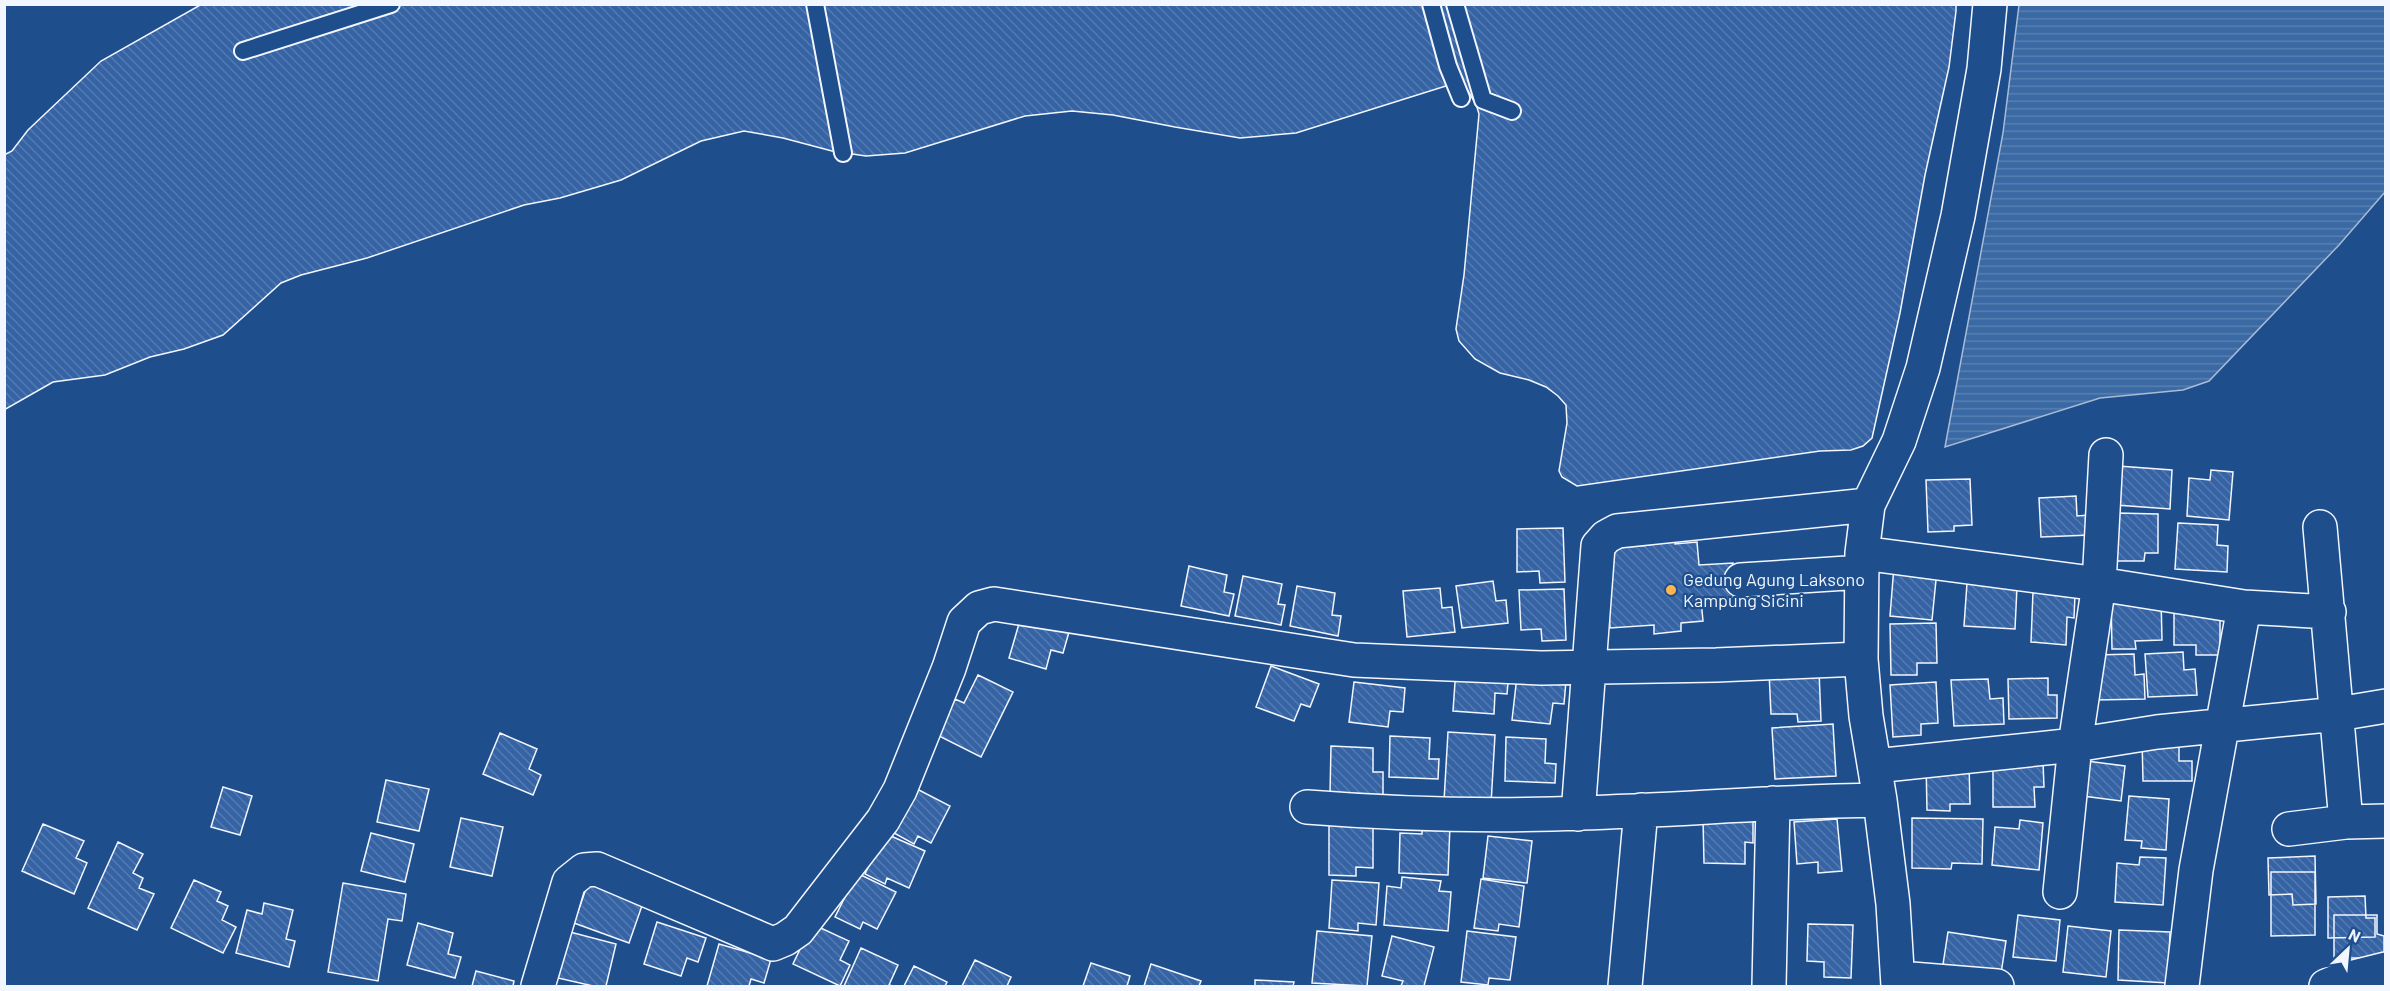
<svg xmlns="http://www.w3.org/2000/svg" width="2390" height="991" viewBox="0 0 2390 991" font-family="Barlow,sans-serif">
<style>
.water{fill:url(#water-rules);stroke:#a8bbd7;stroke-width:1.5}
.building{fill:url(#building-back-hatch);stroke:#f2f6ff;stroke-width:1.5}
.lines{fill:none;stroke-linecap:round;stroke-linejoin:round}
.service-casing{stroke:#f2f6ff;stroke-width:20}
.minor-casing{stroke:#f2f6ff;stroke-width:36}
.service{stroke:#1f4e8c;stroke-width:16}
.minor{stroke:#1f4e8c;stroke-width:33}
.poi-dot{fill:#ffb74d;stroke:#1f4e8c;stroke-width:2}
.labels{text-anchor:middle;stroke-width:4.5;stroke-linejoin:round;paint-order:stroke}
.poi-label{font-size:18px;fill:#f2f6ff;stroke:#1f4e8c;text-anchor:start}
</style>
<defs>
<pattern id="water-rules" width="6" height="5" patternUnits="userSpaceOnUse" patternTransform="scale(1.5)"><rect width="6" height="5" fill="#3b69a3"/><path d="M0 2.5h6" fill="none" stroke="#587fb1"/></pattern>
<pattern id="building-back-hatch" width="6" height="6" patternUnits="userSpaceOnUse" patternTransform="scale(1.5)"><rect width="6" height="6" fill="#3563a3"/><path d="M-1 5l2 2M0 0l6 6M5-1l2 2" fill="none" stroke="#537ab1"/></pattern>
</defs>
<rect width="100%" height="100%" fill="#1f4e8c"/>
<path class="water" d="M2019,5H2385V192L2339,245L2209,381L2183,390L2100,398L1945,447L2003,133Z"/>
<path class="building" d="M202,4H1956V11L1949,67L1925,175L1900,313L1872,438L1863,446L1851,450L1820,451L1577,486L1562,477L1559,471L1567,423L1566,405L1558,396L1546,387L1529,380L1500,373L1475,359L1459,341L1456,329L1464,275L1479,114L1476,104L1464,85H1449L1296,133L1240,138L1175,127L1113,115L1072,111L1025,116L905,153L866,156L832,151L783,138L744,131L701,141L621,180L560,198L524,205L367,258L301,275L281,283L223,335L184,349L150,357L105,375L53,382L4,410V155L12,151L28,130L101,61Z
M2118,466L2172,470L2170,509L2116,505Z
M2211,470L2233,472L2229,520L2187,516L2189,478L2210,480Z
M1970,479L1972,525L1954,526V531L1928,532L1926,480Z
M2076,496L2077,516L2089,515L2090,535L2041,537L2039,498Z
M2117,513L2158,514V553H2145L2144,561H2116Z
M2178,523L2218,525L2217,545L2228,546L2227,572L2175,569Z
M1563,528L1565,582L1540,583L1539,571L1517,572V529Z
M1675,536V544L1697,542L1699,565L1733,563L1735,597L1701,600L1703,621L1681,623V631L1654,634V625L1610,628L1604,549L1650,545V538Z
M1189,566L1227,575L1224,592L1234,594L1229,616L1181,606Z
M1894,566L1937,570L1932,620L1890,616Z
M1243,576L1282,584L1278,604L1285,605L1281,625L1235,616Z
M1493,581L1496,601L1506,600L1508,623L1462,628L1456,586Z
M1967,583L2017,587L2015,629L1964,626Z
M1297,586L1335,593L1332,615L1341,616L1338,636L1290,626Z
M1440,588L1442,608L1452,607L1455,632L1407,637L1403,591Z
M1564,589L1566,640L1542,641L1541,629L1521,630L1519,590Z
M2033,592L2075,595L2074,618L2067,617L2066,645L2031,642Z
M2111,598H2161L2162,640L2135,641L2136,649H2112Z
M2174,607L2220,608V655H2196V645H2174Z
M1021,617L1069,632L1063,653L1051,650L1046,669L1009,658Z
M1936,623L1937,663H1917V675H1891L1890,624Z
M2183,652L2184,670L2195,669L2197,695L2148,697L2145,654Z
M2134,654L2135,675L2144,674L2145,699L2096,700L2094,655Z
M1271,666L1319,684L1310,707L1301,704L1294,721L1256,707Z
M1456,668L1509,672L1507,694L1495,693L1494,714L1453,711Z
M1819,670L1821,721L1798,722L1797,714H1771L1769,672Z
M978,675L1013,692L981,757L937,735L955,699L964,703Z
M1517,676L1566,681L1564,704L1553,703L1550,724L1512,720Z
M2048,678V695H2057V718L2009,719L2008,679Z
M1988,679L1990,699L2003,698L2004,724L1954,726L1951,680Z
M1354,682L1405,688L1403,712L1390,711L1388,727L1349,722Z
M1936,682L1938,723L1921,724V735L1893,737L1890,685Z
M1833,724L1836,776L1775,779L1772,728Z
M1448,732L1495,735L1491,804L1444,801Z
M500,733L537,749L529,769L541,775L533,795L483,774Z
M1390,736L1430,738L1429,759H1439L1438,779L1389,777Z
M1506,737L1546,739L1545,763L1556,764L1555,783L1505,781Z
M2142,739H2179V761H2192V781H2143Z
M1331,746L1373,748V772H1383V796L1330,794Z
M2079,760L2125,766L2121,801L2075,795Z
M1926,762L1969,763L1970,804H1950V811L1927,810Z
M1993,762H2043L2044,787H2034L2035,807H1993Z
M386,780L429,789L419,831L377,822Z
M223,787L252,796L240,835L211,827Z
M915,788L950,806L931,843L918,836L914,844L892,832Z
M2129,796L2169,799L2166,850L2141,848L2142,841L2125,840Z
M461,818L503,827L492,876L450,867Z
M1753,818V843L1745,842V864L1704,863L1703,819Z
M1912,818L1983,819L1982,864L1952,863L1951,869L1912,868Z
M1837,819L1842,871L1818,873V862L1797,864L1794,822Z
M2020,820L2043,823L2039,870L1992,865L1995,827L2019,829Z
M43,824L84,841L76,858L87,863L74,894L22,871Z
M1422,824L1450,825L1448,875L1399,873L1400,833L1422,834Z
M1329,825L1373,826V868L1356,867V876L1329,875Z
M371,833L414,844L405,882L361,871Z
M884,833L925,851L909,888L887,878L885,884L865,874Z
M1488,836L1532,841L1527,883L1483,878Z
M118,842L143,854L133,873L143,878L139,888L154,894L137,930L88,908Z
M2315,856L2316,904L2293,905L2292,894L2269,895L2268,858Z
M2140,857L2166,858L2163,905L2115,902L2117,863L2139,865Z
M2271,872H2315V935L2271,936Z
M857,873L896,892L877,929L863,922L860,929L835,917Z
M1402,877L1441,881L1439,891L1451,892L1448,931L1384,925L1387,886L1401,888Z
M1481,879L1524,886L1519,927L1499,924L1498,931L1474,928Z
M194,880L221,892L217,901L228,906L222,920L236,927L223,953L171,928Z
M589,880L644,900L629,943L574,923Z
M1332,880L1379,883L1376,925L1358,923V931L1329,928Z
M343,883L406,894L402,921L388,919L378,981L328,972Z
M2365,896L2366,918H2375V937L2328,938V897Z
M264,903L293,910L286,939L295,941L289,967L236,953L247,910L262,914Z
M2018,915L2060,920L2056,961L2013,957Z
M2334,915H2377V934L2384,936V958H2334Z
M657,922L706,938L698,962L687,958L681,976L644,964Z
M418,923L453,933L448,954L461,957L455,978L407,965Z
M812,924L849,941L840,960L850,965L840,986L793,964Z
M1808,924L1853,925L1851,978L1824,977V962L1807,961Z
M2068,926L2111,931L2106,977L2063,972Z
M2119,930L2170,932L2168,983L2118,980Z
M1317,931L1372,936L1367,986L1312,983Z
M1467,931L1516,937L1510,980L1489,978L1488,985L1461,982Z
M570,932L616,944L606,986H593L558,978Z
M1948,932L2006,941L2000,980L1942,971Z
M1392,936L1434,947L1424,986H1401L1403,981L1382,976Z
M719,944L771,959L764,983L751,979L749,986H707Z
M861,948L898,965L889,985L893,986H844Z
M975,960L1011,977L1007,986H962Z
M1091,963L1130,976L1127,986H1083Z
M1151,964L1201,981L1199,986H1144Z
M914,966L947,982L945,986H904Z
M476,971L514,981L513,986H472Z
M1255,980L1294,982L1293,986H1255Z"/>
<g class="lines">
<defs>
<path id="service" d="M815,4L843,153
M1431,4L1448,66L1461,98
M1455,4L1483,100L1512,111
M243,51L391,4"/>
<path id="minor" d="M2320,527L2346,822
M1862,553L2099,584L2244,607L2329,612
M1741,580L1862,572
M1875,766L2075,745L2157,732L2338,714L2386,706
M1307,807C1397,814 1489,817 1580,813C1680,810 1780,801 1880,800
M1578,814L1598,546L1606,537L1617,531L1868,505
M2289,829L2346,822L2386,821
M2060,892L2075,745L2099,584L2106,455
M1899,978L1997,986
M538,986L569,882L584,870L597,869L773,944L785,939L798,930L883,820L900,790L949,668L964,622L979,608L994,604L1354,660L1541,668L1716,665L1861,659
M1625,986L1641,810
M1769,986L1773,803
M1898,986L1893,904L1880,800L1866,716L1861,659L1862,553L1868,505L1899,441L1923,368L1958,216L1984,69L1990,4
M2182,986L2196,870L2244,607
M2326,986L2338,981L2386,969"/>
</defs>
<use href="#service" class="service-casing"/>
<use href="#minor" class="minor-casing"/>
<use href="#service" class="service"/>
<use href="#minor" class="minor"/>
</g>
<circle class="poi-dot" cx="1671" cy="590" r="6"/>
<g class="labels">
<g class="poi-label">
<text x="1683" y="586">Gedung Agung Laksono<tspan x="1683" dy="21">Kampung Sicini</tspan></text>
</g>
</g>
<rect width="2390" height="991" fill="none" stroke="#f2f6ff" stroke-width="12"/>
<g transform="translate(2348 949) rotate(26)" stroke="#1f4e8c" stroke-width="4.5" paint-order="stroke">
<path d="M0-4.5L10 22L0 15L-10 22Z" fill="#f2f6ff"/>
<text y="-9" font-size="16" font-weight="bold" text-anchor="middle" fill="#f2f6ff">N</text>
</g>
</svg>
